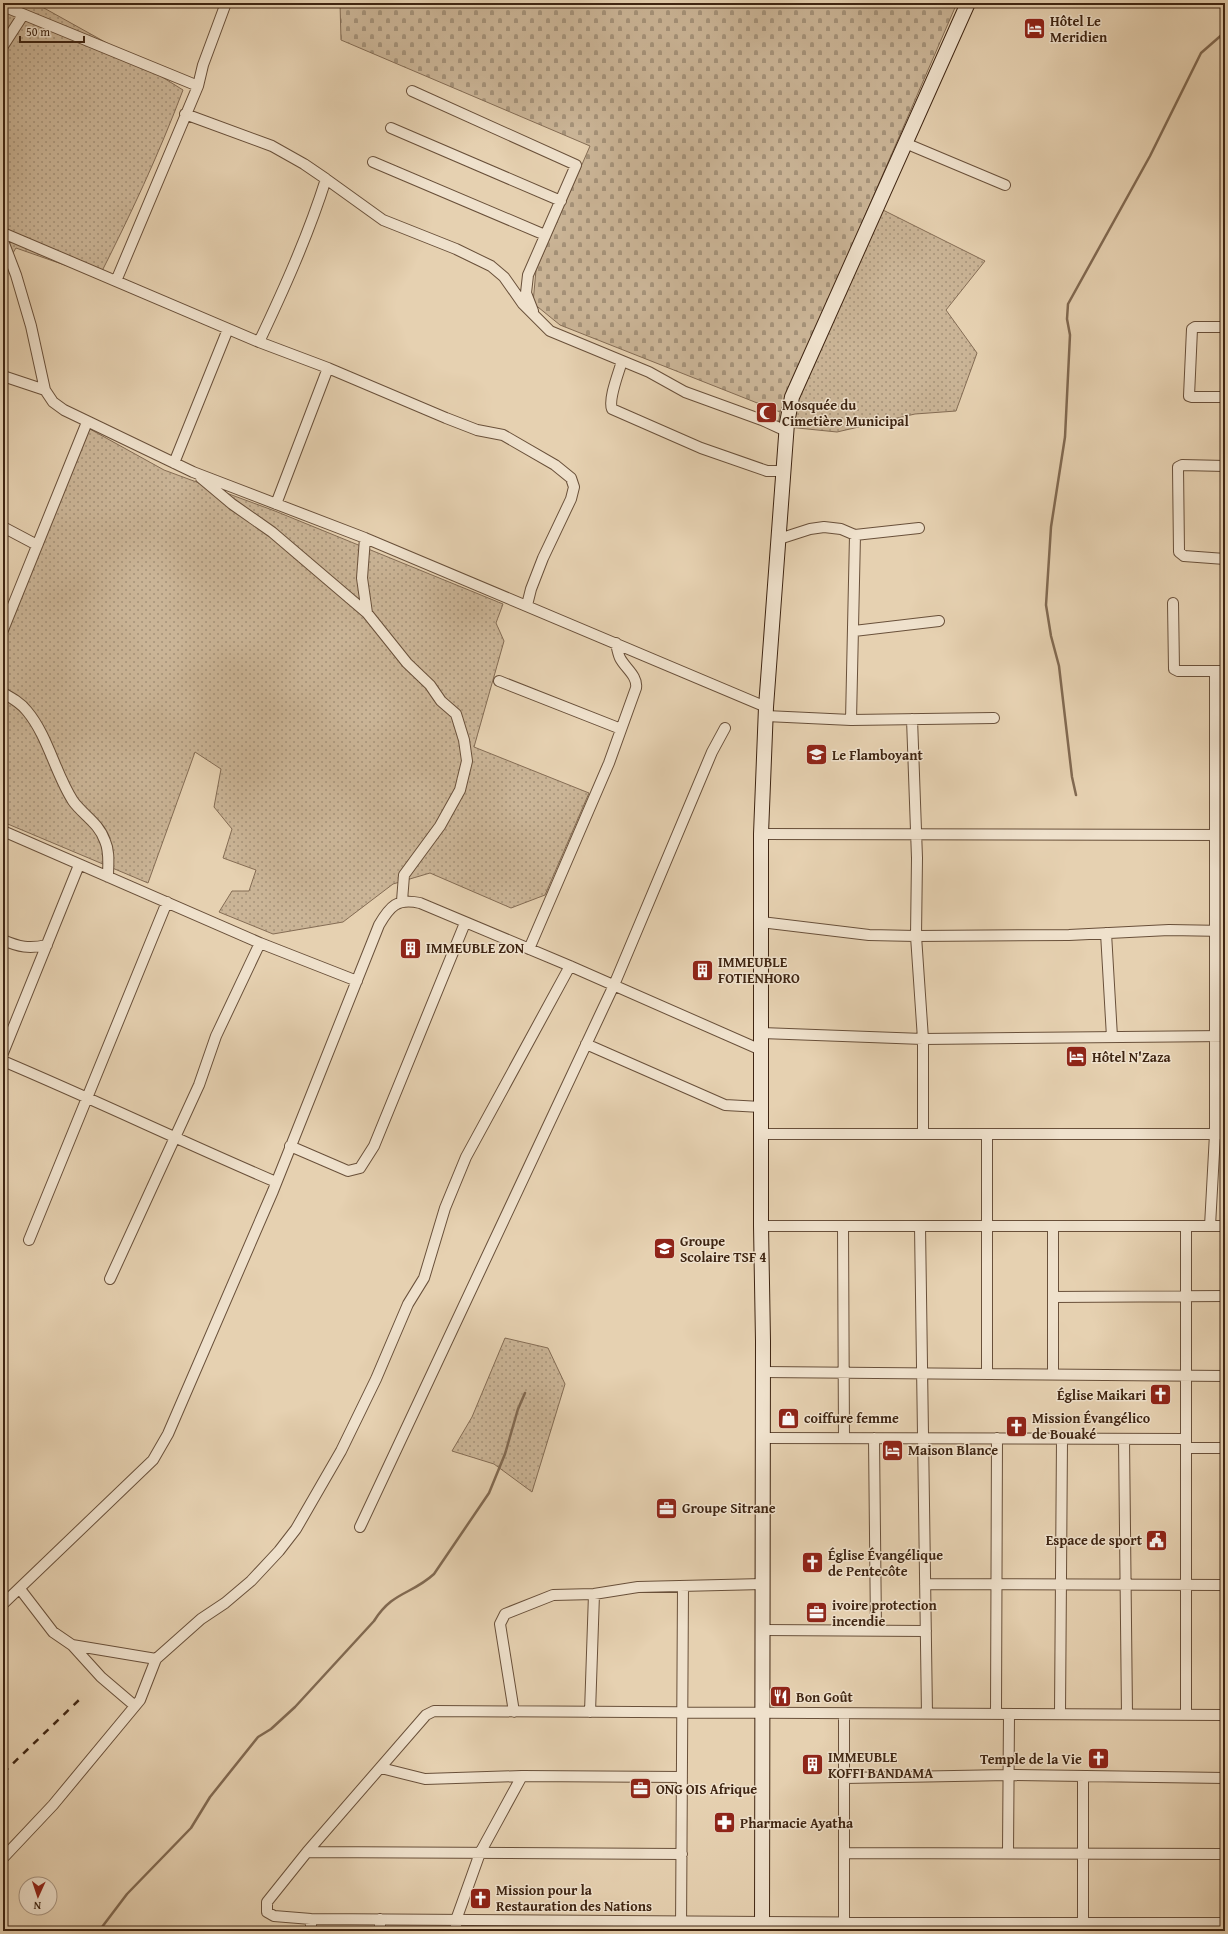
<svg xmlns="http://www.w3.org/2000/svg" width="1228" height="1934" viewBox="0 0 1228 1934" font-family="'Gentium Book Plus',serif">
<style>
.grass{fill:url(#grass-dots);stroke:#846c54}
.cemetery{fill:url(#cemetery-stones);stroke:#846c54}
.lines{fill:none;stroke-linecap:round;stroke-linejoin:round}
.stream{stroke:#816951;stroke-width:2.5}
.street-casing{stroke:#69503a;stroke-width:12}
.secondary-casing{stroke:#3f2512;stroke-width:16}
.street{stroke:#efe1cc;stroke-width:10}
.secondary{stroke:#efe1cc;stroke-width:14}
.rail{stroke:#3f2512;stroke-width:2.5;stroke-dasharray:7 7;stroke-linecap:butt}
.labels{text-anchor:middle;stroke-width:3;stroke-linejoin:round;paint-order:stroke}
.poi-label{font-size:14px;font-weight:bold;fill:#3f2512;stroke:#efe1cc;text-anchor:start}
</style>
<defs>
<pattern id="grass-dots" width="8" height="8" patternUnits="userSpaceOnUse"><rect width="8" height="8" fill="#cab496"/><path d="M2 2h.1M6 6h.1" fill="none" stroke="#a59279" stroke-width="1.8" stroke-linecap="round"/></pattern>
<pattern id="cemetery-stones" width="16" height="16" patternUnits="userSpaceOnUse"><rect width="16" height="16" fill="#cab496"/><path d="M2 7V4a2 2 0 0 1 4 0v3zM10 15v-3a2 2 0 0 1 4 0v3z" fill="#a59279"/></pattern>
</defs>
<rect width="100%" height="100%" fill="#e6d1b1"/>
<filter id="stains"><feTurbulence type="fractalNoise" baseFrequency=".005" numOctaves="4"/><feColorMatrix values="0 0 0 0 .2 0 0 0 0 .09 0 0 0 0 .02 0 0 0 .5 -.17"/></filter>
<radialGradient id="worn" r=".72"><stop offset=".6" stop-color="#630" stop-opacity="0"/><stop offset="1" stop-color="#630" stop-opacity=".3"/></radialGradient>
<path class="grass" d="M3,3H35L114,47L183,90C159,154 130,216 99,277L16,248L3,269Z
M869,203L985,261L946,310L977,353L956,411L915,414L837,432L778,426L780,412Z
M88,428L164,470L275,511L503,604L496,623L504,641L474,747L589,793L545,895L511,908L430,873L393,884L343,922L273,934L219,912L232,891H249L256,870L223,858L232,829L214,807L221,769L195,752L148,883L3,822V636Z
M505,1338L548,1348L565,1384L532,1492L494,1464L452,1451L472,1417Z"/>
<path class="cemetery" d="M340,3H957L780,412L560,325L533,303L536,270L590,146L341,40Z"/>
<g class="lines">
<path class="stream" d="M1076,795L1072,777L1059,666L1051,636L1046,605L1051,527L1065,437L1070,335L1067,319L1068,304L1150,156L1201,53L1225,32
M99,1931L127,1894L191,1828L210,1797L258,1737L271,1729L295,1707L374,1621C393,1591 411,1595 434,1574L489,1493L505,1454L518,1409L525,1393"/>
<defs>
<path id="street" d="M3,6L198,86
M3,46L23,15
M412,91L576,165L528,275L526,293L533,311
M185,114L272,146L304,164L326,179C308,236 284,289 259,342
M391,128L561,201
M905,143L1005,185
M373,162L545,235
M326,179L383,220L456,249L491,266L504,277L523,304L550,331L649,372L685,392L762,420L786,431
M3,233L259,342L328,368L446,418L477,430L503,435L555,465L571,478L574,487L571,499L543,558L531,589L527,605
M3,241L16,275L31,326L45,390L53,402L64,410L193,472L365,538L766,707
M116,281L198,86L203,65L226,3
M1225,327H1195L1192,329L1189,396L1192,397H1225
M622,361C619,372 608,399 612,409L701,448L767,471H783
M3,376L45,390
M174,463L228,329
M1225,466L1182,465L1178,467L1179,552L1184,556L1225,559
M201,478L232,504L272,532L367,613L407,663L430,685L441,701L456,714L464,740L467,761L460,790L440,826L404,875L402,901
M276,504L328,368
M3,527L37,545
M365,538L362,578L367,613
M779,539L810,529L824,527L841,529L855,535L919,528
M1173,603L1174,669L1178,671H1225
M3,630L87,422
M854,631L939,621
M499,681L621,729
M3,693C12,698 21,703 27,711C48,736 55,773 73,801C83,815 99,823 105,841C110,852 108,865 108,877
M766,716L851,720L994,718
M912,719L917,858L916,936L923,1039V1134
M851,720L855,535
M3,831L260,943L357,981
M761,834L1225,835
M761,922L869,935L916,936L1069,935L1169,930L1225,931
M1106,933L1112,1037
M3,940C19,947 29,949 47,945
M529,949L609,763L636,688C638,676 625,668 620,658C618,654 617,648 616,643
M761,1033L923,1039L1225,1036
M586,1044L725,1105L761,1107
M3,1053L79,865
M3,1061C95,1100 185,1143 276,1182
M761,1134H1225
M987,1134V1374
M290,1146L348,1171L360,1168L374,1146L465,923
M761,1226H1225
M843,1226L844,1438
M920,1226L927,1714
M1053,1226V1375
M1210,1226L1215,1134V671
M29,1240L167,902
M110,1279L199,1085L216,1036L260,943
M1053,1297L1225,1296
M763,1372L1225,1376
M762,1438L1186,1439
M874,1438L876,1630
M1124,1439L1127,1714
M1186,1448H1225
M360,1527L614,985L712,752L725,728
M925,1584L1225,1585
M20,1589L53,1632L72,1645L101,1677L135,1706
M3,1604L153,1460L168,1434L273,1191L379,925C390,906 397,898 420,903L570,966L761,1050
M763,1630L926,1631
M72,1645L156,1659
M514,1712L500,1624L505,1614L553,1595L594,1594L638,1587L763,1584
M590,1712L594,1594
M996,1714L997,1438
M1060,1714L1062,1439
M1186,1715V1226
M1225,1715L434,1711L426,1715L307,1852L267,1902V1912L274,1916L311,1919L934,1923H1225
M381,1768L425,1779L522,1776L682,1777
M1083,1776V1931
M844,1778L1009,1775L1225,1778
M307,1852L682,1854
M844,1853L1225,1854
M1008,1853L1009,1714
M3,1858L53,1805L140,1700L156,1659L201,1619L225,1603L251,1581L279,1551L296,1529L341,1451L376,1379L408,1304L424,1278L445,1208L466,1157L570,966
M311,1919V1931
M380,1919V1931
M456,1931V1920L480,1853L522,1776
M681,1931L683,1586
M844,1931V1714"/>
<path id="secondary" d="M762,1931L763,1341L761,1226V834L766,707L787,423L792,397L968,3"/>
</defs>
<use href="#street" class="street-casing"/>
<use href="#secondary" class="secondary-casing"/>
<use href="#street" class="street"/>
<use href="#secondary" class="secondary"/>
<path class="rail" d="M3,1773L80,1699"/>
</g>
<defs>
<symbol id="hotel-square" viewBox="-11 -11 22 22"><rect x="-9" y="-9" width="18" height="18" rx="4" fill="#8f2418" stroke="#efe1cc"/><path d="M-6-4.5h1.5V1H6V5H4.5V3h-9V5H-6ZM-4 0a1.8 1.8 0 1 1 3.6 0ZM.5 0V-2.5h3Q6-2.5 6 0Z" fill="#fff"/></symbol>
<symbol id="mosque-square" viewBox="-11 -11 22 22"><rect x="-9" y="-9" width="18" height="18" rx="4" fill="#8f2418" stroke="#efe1cc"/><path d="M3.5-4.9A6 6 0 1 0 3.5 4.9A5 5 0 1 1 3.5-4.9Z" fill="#fff"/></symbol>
<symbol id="school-square" viewBox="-11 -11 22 22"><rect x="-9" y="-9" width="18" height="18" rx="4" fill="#8f2418" stroke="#efe1cc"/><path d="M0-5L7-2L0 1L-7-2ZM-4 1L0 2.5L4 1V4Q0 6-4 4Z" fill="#fff"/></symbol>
<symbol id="building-square" viewBox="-11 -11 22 22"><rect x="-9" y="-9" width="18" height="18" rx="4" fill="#8f2418" stroke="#efe1cc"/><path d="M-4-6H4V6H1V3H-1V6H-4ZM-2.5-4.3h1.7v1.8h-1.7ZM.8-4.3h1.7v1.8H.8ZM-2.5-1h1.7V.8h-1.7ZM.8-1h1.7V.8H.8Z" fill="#fff"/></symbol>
<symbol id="church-square" viewBox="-11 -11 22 22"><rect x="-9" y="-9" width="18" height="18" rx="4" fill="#8f2418" stroke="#efe1cc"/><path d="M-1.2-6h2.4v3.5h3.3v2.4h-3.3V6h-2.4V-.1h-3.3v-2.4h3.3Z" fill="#fff"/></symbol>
<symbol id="shop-square" viewBox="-11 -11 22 22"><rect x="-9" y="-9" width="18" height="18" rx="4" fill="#8f2418" stroke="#efe1cc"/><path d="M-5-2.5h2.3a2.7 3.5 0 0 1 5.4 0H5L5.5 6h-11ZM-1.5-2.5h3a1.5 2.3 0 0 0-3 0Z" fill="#fff"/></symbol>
<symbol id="office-square" viewBox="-11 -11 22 22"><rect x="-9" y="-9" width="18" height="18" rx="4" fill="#8f2418" stroke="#efe1cc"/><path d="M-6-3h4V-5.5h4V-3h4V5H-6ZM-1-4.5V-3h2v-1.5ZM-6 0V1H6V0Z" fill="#fff"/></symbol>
<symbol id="civic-square" viewBox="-11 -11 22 22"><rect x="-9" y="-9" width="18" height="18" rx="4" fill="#8f2418" stroke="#efe1cc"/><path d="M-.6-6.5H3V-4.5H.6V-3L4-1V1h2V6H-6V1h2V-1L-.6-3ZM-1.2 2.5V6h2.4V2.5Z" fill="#fff"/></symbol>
<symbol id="restaurant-square" viewBox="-11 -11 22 22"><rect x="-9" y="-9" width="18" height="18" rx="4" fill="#8f2418" stroke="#efe1cc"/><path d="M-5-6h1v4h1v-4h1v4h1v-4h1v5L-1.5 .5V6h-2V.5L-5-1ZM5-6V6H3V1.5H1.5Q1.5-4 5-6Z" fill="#fff"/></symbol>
<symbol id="pharmacy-square" viewBox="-11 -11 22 22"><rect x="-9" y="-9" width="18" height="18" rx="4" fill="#8f2418" stroke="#efe1cc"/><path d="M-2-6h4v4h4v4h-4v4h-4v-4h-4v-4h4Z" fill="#fff"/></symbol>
</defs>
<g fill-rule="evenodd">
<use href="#hotel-square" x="1022" y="16" width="25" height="25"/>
<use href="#mosque-square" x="754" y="400" width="25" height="25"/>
<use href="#school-square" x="804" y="742" width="25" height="25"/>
<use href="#building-square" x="398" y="936" width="25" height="25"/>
<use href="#building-square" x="690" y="958" width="25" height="25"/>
<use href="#hotel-square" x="1064" y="1044" width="25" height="25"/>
<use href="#school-square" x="652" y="1236" width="25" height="25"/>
<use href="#church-square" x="1148" y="1382" width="25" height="25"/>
<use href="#shop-square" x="776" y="1406" width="25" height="25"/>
<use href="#church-square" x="1004" y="1414" width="25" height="25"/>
<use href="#hotel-square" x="880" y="1438" width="25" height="25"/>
<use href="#office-square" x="654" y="1496" width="25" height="25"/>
<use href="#civic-square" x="1144" y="1528" width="25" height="25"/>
<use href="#church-square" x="800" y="1550" width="25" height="25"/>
<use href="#office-square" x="804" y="1600" width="25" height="25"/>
<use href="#restaurant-square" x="768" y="1684" width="25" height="25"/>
<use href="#church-square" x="1086" y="1746" width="25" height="25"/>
<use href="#building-square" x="800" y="1752" width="25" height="25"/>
<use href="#office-square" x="628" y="1776" width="25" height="25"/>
<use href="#pharmacy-square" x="712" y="1810" width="25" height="25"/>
<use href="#church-square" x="468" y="1886" width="25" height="25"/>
</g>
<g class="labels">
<g class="poi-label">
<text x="1050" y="26">Hôtel Le<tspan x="1050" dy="16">Meridien</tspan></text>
<text x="782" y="410">Mosquée du<tspan x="782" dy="16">Cimetière Municipal</tspan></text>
<text x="832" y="760">Le Flamboyant</text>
<text x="426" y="953">IMMEUBLE ZON</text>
<text x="718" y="967">IMMEUBLE<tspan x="718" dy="16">FOTIENHORO</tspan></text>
<text x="1092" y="1062">Hôtel N'Zaza</text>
<text x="680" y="1246">Groupe<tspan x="680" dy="16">Scolaire TSF 4</tspan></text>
<text x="1146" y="1400" text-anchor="end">Église Maikari</text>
<text x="804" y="1423">coiffure femme</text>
<text x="1032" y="1423">Mission Évangélico<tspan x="1032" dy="16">de Bouaké</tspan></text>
<text x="908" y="1455">Maison Blance</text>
<text x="682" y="1513">Groupe Sitrane</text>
<text x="1142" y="1545" text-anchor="end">Espace de sport</text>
<text x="828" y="1560">Église Évangélique<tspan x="828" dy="16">de Pentecôte</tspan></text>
<text x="832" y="1610">ivoire protection<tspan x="832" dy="16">incendie</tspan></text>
<text x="796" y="1702">Bon Goût</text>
<text x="828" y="1762">IMMEUBLE<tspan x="828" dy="16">KOFFI BANDAMA</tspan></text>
<text x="1082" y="1764" text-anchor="end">Temple de la Vie</text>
<text x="656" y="1794">ONG OIS Afrique</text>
<text x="740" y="1828">Pharmacie Ayatha</text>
<text x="496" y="1895">Mission pour la<tspan x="496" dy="16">Restauration des Nations</tspan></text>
</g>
</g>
<rect width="1228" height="1934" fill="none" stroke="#e6d1b1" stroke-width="16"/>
<rect x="4" y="4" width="1220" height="1926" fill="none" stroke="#3f2512" stroke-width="2"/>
<rect x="8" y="8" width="1212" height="1918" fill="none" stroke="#3f2512"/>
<g transform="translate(38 1896) rotate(183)"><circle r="19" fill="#efe1cc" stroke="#a99682"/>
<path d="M0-3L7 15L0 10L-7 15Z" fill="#8f2418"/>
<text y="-6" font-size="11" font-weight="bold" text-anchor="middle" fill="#3f2512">N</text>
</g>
<path d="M20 36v6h64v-6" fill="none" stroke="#3f2512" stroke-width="2"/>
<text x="26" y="36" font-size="12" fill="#3f2512" stroke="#efe1cc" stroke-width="3" paint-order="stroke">50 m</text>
<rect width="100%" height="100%" filter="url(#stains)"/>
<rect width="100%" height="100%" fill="url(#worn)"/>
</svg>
